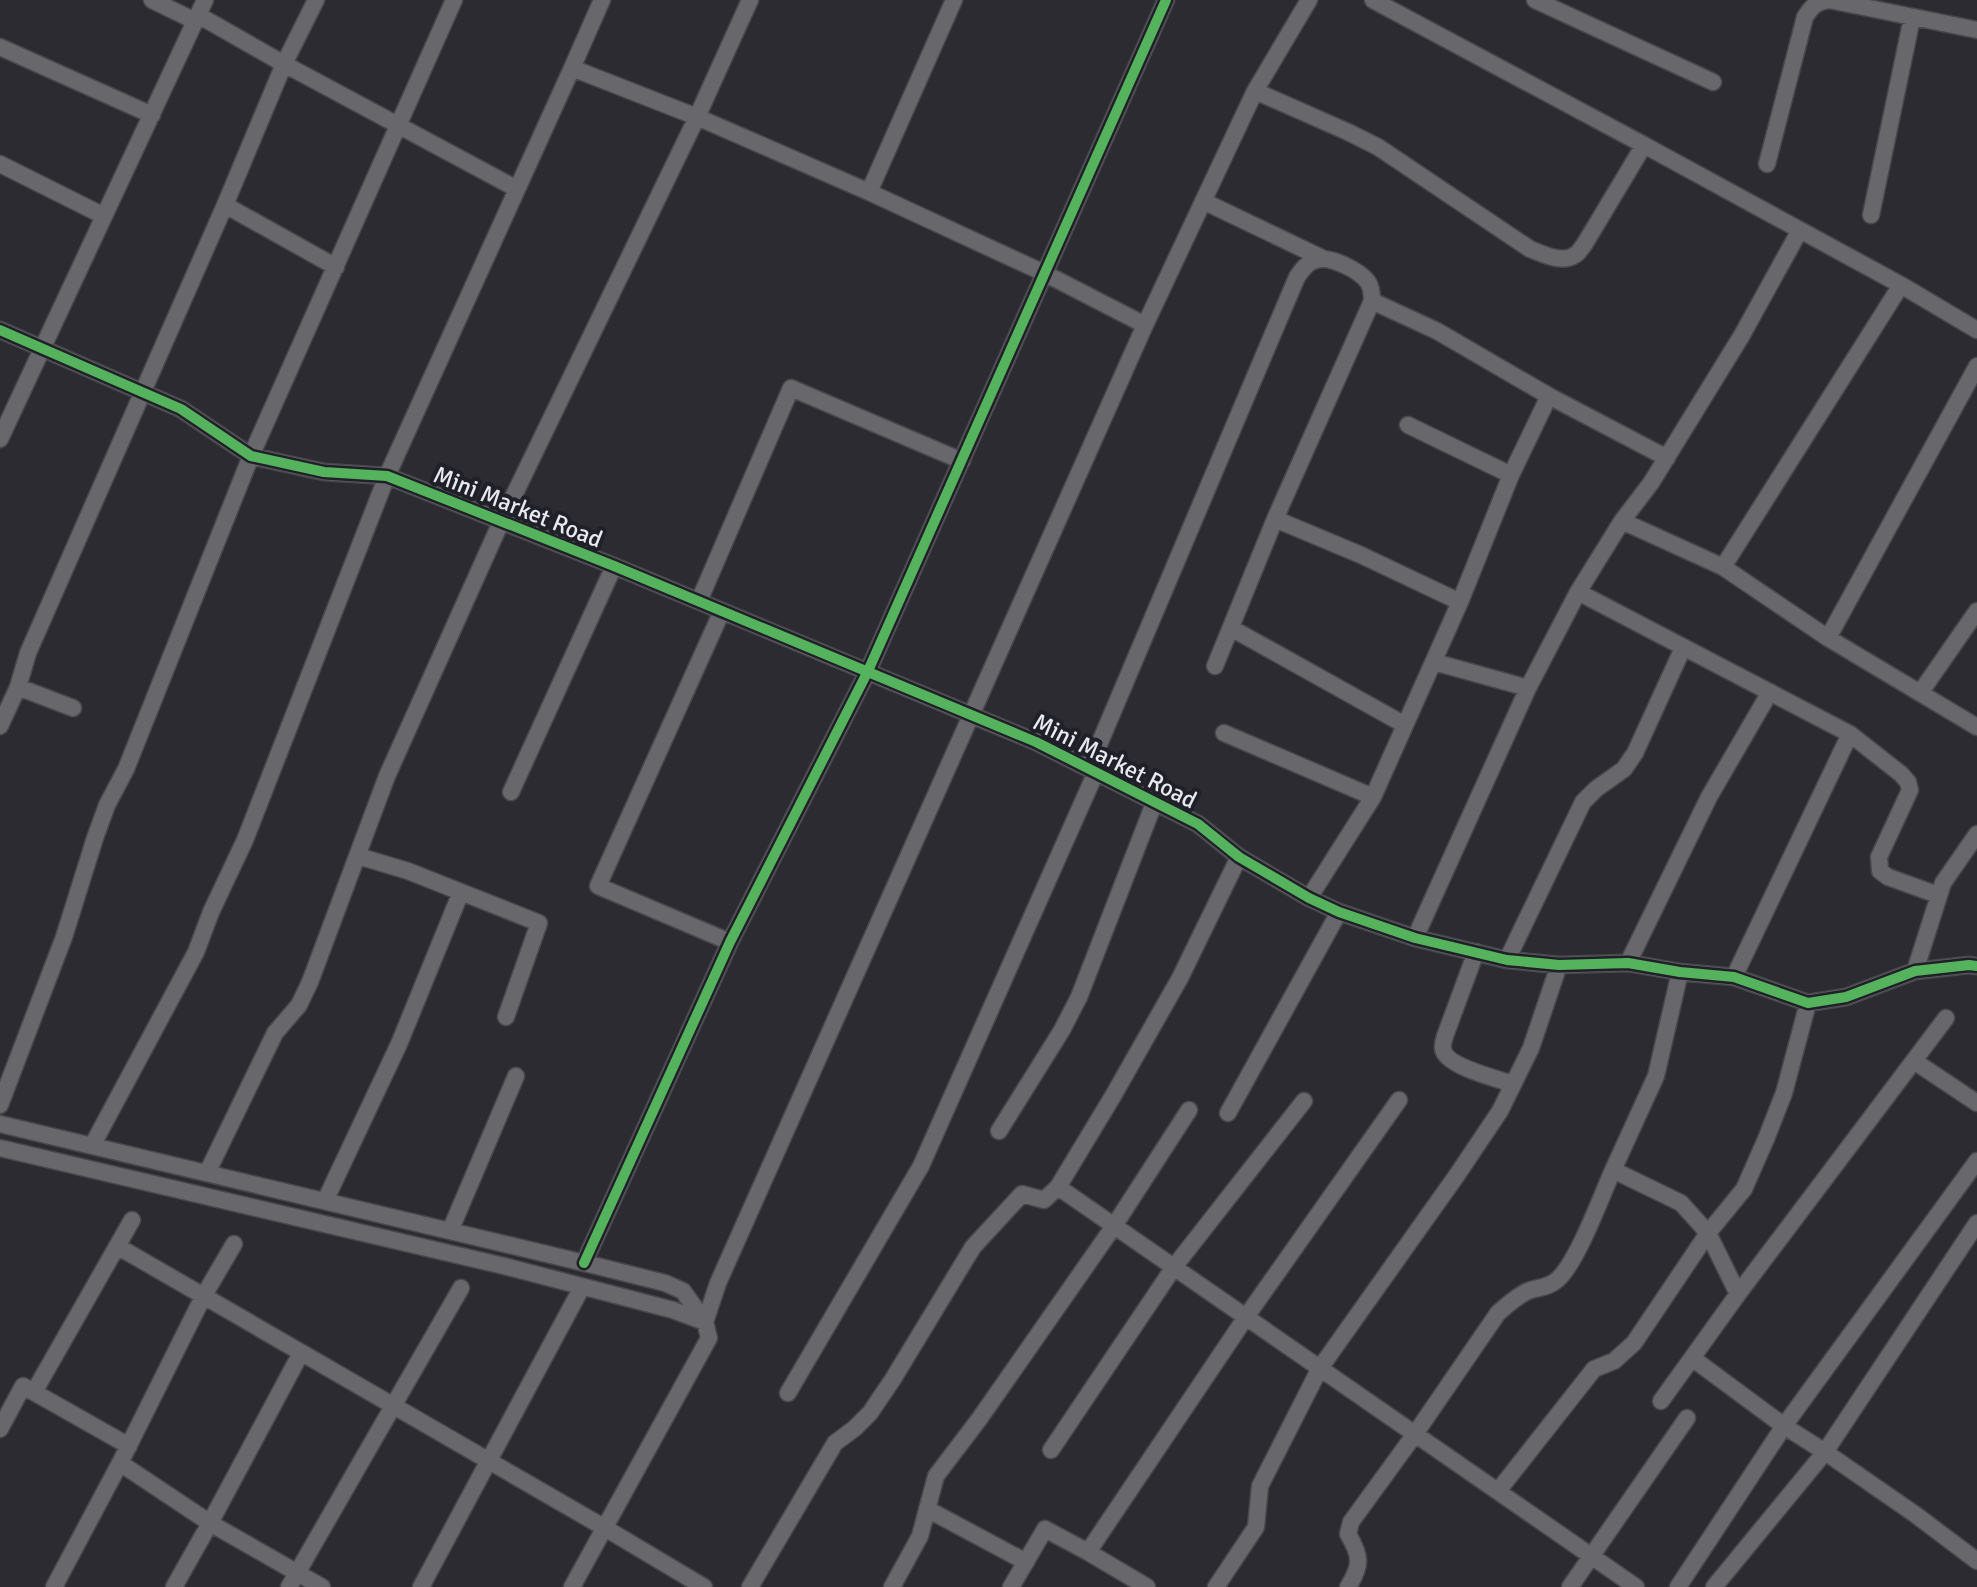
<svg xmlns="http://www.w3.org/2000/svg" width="1977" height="1587" viewBox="0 0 1977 1587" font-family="Signika,sans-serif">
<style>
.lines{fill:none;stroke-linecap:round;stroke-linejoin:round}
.minor-casing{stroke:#47474c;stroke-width:19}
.minor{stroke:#68686c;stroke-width:16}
.cycleway-casing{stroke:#202029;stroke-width:15}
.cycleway{stroke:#56b35d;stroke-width:10}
.labels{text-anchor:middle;stroke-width:8;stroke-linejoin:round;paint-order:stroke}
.street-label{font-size:24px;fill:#e9e9ef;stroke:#202029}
</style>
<rect width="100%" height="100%" fill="#2c2b31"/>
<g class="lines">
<defs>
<path id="minor" d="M152,0L195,21
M602,0L572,68L697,117L869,192L954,0
M1535,0L1713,82
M198,15L284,64L517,189
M0,47L152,115
M1255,91L1348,132L1378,147L1530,249C1543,254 1562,264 1575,255C1579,253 1581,248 1584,245L1644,145L1373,0
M1644,145L1901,285L1977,330
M0,164L104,216
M1767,164L1805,17C1812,6 1816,2 1829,0L1977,30
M869,192L1044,273L1145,325L1255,91L1309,0
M1203,201L1322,258
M225,205L336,267
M1871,215L1912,18
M0,330L181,409L251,456L324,472L387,476L614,566L1036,742L1198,824L1239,857L1309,898L1339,912L1415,938L1507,960L1559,965L1628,963L1680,972L1734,977L1808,1003L1846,997L1915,971L1969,965L1977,966
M1408,425L1511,475
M0,439L205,0
M1275,519L1361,555L1460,602
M1622,521L1723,567L1828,638L1977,727
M1723,567L1901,285
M1578,592L1850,734L1901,774L1908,782L1910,790L1879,857L1880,871L1888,877L1938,895
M699,601L791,388L962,461
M722,611L598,886L730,942
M1231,628L1405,725
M1828,638L1977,366
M1434,662L1528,688
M1215,666L1275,519L1372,301
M1920,693L1977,611
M73,708L18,687L28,653L225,205L284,64L316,0
M0,726L18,687
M1224,733L1373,797
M1089,768L1297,277C1302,270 1307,262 1316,260C1330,255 1360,271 1368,282C1372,288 1372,295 1372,301L1437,331L1549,396L1667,458
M511,792L614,566
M461,892L539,923L506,1017
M1309,898L1373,797L1460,602L1511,475L1549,396
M1415,938L1528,688L1578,592L1622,521L1651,483L1742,335L1800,230
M1476,952L1445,1036C1444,1040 1442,1045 1443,1049C1445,1066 1498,1079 1513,1084
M1507,960L1583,802L1596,789L1624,769L1635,753L1683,648
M1628,963L1709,797L1770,692
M1915,971L1943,883L1977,834
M1680,972L1656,1076L1613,1170L1681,1203L1708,1233L1738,1294
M1734,977L1850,734
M1946,1018L1738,1294L1692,1358L1784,1426L1825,1452L1916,1515L1977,1561
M1914,1061L1977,1103
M0,1105L64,937L95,838L107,805L126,769L251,456L454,0
M1228,1113L1339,912
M0,1124L597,1266L665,1283L683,1291L705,1322L709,1338L572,1587
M999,1131L1062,1030L1079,997L1155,801
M92,1146L196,952L211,912L245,840L387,476L572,68
M0,1148L504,1266L673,1310L705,1322
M207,1173L275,1033L299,1005L310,982L387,776L501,522L697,117L750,0
M1058,1187L1636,1587
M325,1201L399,1044L461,892L408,871L358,856
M450,1231L516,1076
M117,1246L605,1528L704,1587
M584,1263L730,942L868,671L1166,0
M705,1322L718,1283L1145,325
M34,1392L132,1220
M788,1393L921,1166L1096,772
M1661,1401L1692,1358
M0,1429L23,1386L129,1446
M1051,1450L1174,1267L1304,1101
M120,1463L210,1523L322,1587
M1498,1491L1594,1369L1614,1361L1634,1343L1708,1233L1744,1189L1766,1139L1784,1093L1808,1003
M927,1509L1026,1562
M1088,1552L1147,1587
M54,1587L120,1463L203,1297L234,1244
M174,1587L210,1523L301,1353
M289,1587L461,1288
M421,1587L582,1287
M750,1587L835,1443L855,1428L870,1413L893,1379L973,1247L1022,1194L1044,1200L1058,1187L1113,1096L1180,978L1239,857
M892,1587L920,1536L936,1476L980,1418L1114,1226L1189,1110
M1011,1587L1045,1529L1088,1552L1246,1317L1399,1100
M1216,1587L1256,1527L1260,1486L1320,1368L1457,1175L1500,1111L1531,1048L1559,965
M1348,1587C1362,1565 1361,1556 1348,1534L1351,1522L1415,1434L1498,1313C1507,1305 1517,1296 1528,1291C1539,1287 1548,1288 1557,1280C1577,1263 1601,1197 1613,1170
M1570,1587L1687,1418
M1678,1587L1784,1426L1977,1161
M1714,1587L1825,1452L1977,1223"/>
</defs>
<use href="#minor" class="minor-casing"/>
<use href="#minor" class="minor"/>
<defs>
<path id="cycleway" d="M0,330L181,409L251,456L324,472L387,476L614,566L1036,742L1198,824L1239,857L1309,898L1339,912L1415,938L1507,960L1559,965L1628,963L1680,972L1734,977L1808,1003L1846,997L1915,971L1969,965L1977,966
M584,1263L730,942L868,671L1166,0"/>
</defs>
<use href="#cycleway" class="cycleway-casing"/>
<use href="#cycleway" class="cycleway"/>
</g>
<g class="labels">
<g class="street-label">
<text transform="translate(518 507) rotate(22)" y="8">Mini Market Road</text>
<text transform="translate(1115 761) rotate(27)" y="8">Mini Market Road</text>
</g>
</g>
</svg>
